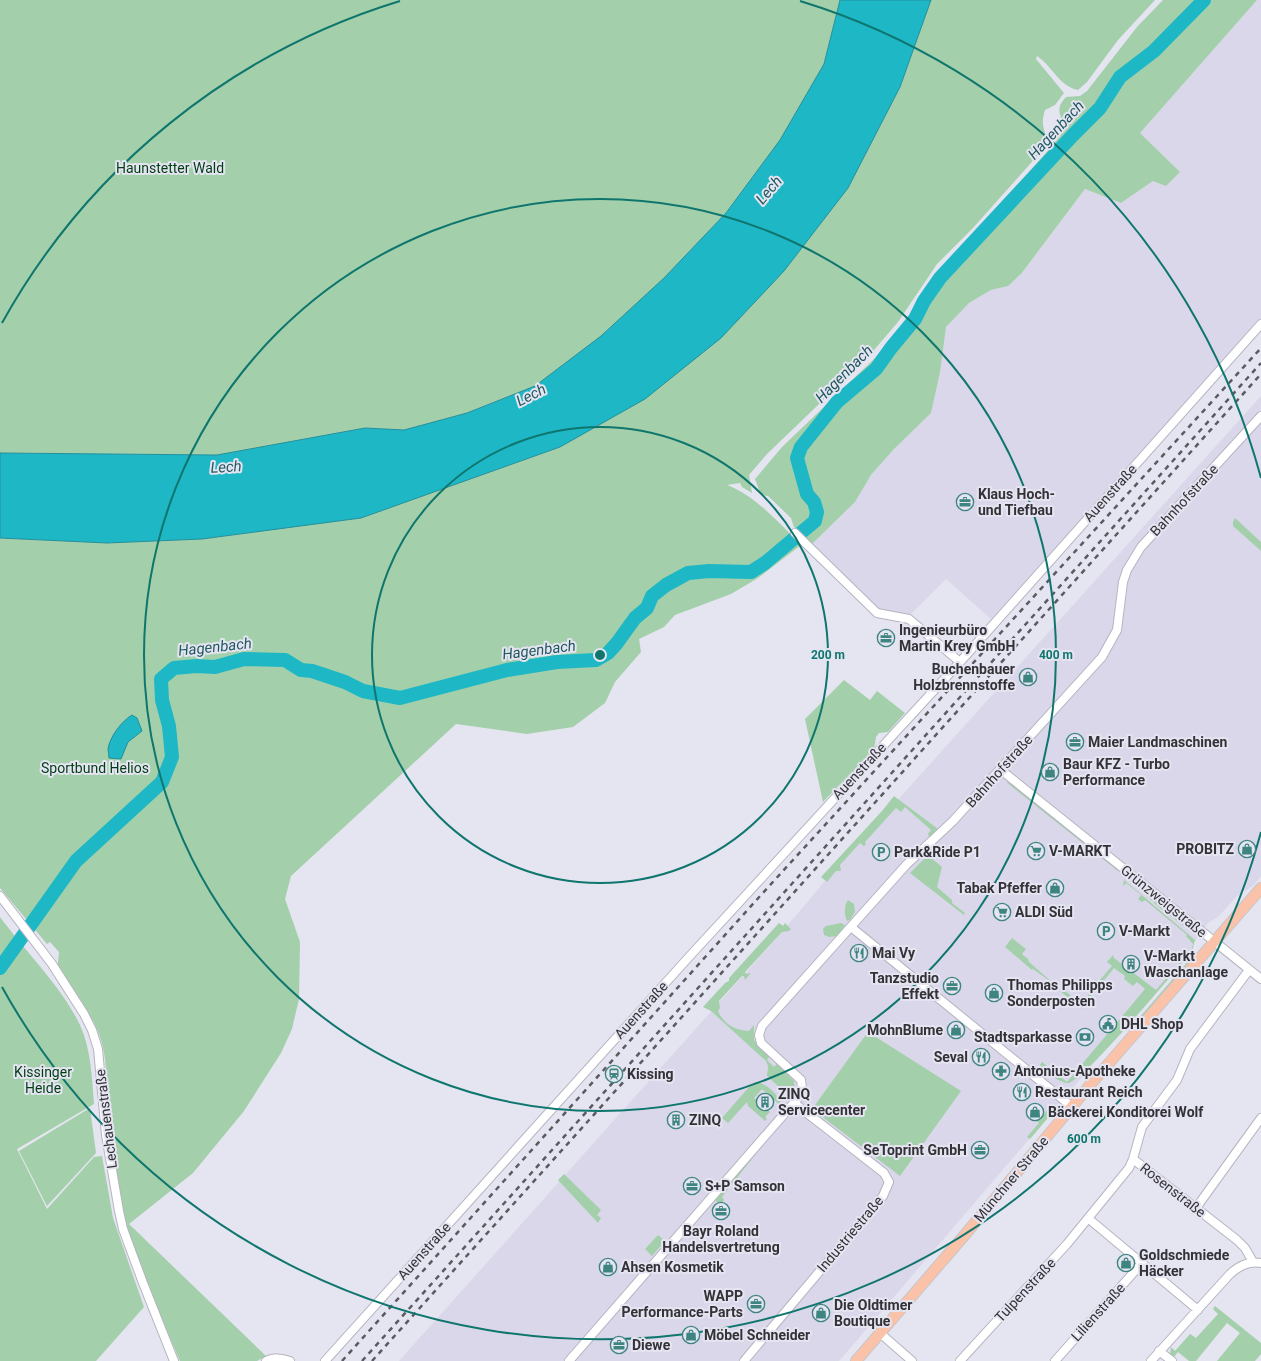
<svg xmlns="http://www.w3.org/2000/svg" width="1261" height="1361" viewBox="0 0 1261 1361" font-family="Roboto,sans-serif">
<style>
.built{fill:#dad7ea}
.green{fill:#a3d0aa}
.water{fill:#1eb7c6;stroke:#248f9b}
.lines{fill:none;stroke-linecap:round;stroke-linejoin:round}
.river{stroke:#1eb7c6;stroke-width:14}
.minor-casing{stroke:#b5b4c0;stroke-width:10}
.major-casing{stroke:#c6c6c7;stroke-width:12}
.minor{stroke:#fff;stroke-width:8}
.major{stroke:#fbc2aa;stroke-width:10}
.rail{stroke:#5b5a61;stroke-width:2.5;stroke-dasharray:5 5;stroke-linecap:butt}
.ring{fill:none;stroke:#0f766e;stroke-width:2}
.labels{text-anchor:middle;stroke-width:4;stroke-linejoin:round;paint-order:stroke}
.park-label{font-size:14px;fill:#003d15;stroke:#e5e4f1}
.street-label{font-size:14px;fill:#333237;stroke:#e5e4f1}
.poi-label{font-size:14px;font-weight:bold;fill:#333237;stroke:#e5e4f1;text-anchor:start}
.water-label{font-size:15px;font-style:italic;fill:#1f585e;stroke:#e5e4f1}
.centre{fill:#0f766e;stroke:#e5e4f1;stroke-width:2}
.ring-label{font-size:12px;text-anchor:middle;font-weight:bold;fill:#0f766e;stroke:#e5e4f1;stroke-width:4;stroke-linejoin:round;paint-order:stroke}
</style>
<rect width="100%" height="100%" fill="#e5e4f1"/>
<path class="built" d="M1257,0H1261V319L991,619L946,579L909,616L878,610L812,544L855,502L871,475L894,449L946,327L969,303L991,290L1008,286L1021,274L1085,189L1121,203L1153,181L1180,172L1140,133Z
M1261,396V876L1254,885L1236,897L1219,916L1208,923L1193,944L1191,950L839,1361H399L782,932L824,882Z"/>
<path class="green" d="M0,0H840L824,64L780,140L726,213L664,278L601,336L535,386L467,413L404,430L365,428L217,455L0,453Z
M931,0H1155L1118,40L1087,82L1078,90C1060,87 1052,66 1037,56L1036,59L1064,93L1055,105L1045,110C1040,126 1045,129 1048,144L1046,146L972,229L937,264L898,322L868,357L767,454L749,475L752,493L742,487L740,483L727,485C756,496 779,523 801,545L758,578L731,594L675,615L664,627L639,639L641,652L615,682L605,703L573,727L527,734L456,724L291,876L285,899L300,942L299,999L292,1029L281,1053L244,1111L193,1173L129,1224L266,1356L257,1361H180L150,1292L128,1232L127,1226L126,1227C118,1191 112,1155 108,1119C106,1092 109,1060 99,1034C90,1010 73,992 57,972L59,952L50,942L47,944L0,888V538L107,543L202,539L360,518L560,447L784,271L848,188L900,87Z
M1163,0H1202L1153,50L1118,75L1098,107L1073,128L1074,131L1057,150L939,277L923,301L913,319L874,368L837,400L795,454L797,471L802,481L809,484L799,458L802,450L822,427L828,415L878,371L892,349L916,320L925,302L942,280L1014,204L1075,134L1093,119L1112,99L1123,81L1155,56L1190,24L1210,0H1257L1140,133L1180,172L1166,186L1153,181L1121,203L1085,189L1021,274L1008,286L991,290L969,303L946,327L940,372L931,413L894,449L871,475L855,502L812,544L794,527L791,518L768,496L761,495L755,479L782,447L874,359L909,317L948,262L1052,146L1065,129C1061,114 1054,110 1066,97L1080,96L1087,91L1137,27Z
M1235,518L1261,542V551L1233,526V522Z
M844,680L870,700L877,691L905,713L888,732L879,733L876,737L874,749L823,802L805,719Z
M1006,782L1016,786L1116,867L1118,871Z
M894,796L938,829L929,837L928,834L931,830L905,807L901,812L896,808L865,842L866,844L864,846L860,843L840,865L841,871H836L827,882L821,877L882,811Z
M926,857H930L942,867L937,887L952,900V903L965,913L964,915L910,873Z
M1131,879L1197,936L1160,908L1130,881Z
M1124,880L1195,940L1192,951C1176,970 1083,1082 1068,1083C1058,1083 1047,1071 1040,1065L1042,1062L1067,1082L1145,989L1137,982L1133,986L1124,979L1125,976L1114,968L1083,1006V1009L1061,992L1062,988L1077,1001L1081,996L1085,999L1098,983L1094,979L1099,981L1112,966L1107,962L1113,955L1114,958L1156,990L1191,950L1193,944L1186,936L1187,935L1145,900L1142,902L1138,899L1141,895L1126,883L1123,886Z
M848,900L854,904L855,912L850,920L847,921C844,915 844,905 848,900Z
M0,917C25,951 62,987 80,1025C91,1049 92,1078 94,1104L17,1149L47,1209L94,1157L102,1156L113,1218L144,1307L96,1361H0Z
M779,923L783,926L785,923L791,929L789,931L782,932L745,972L746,974L751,973L745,980L744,976H742L719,1001L720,1008L718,1011C724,1024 734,1030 749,1031L754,1025V1040L769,1057L767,1060L774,1067L777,1064L794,1081L795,1091L790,1097L767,1076L768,1066L766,1061L711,1011L703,1007L725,983L729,981V978Z
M841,923L845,925L837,936L829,937L824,935L823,929L826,926Z
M1012,938L1026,949L1022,954L1029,960L1028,961L1054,984L1033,969L1032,970L1005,947Z
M1196,952H1197L1151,1008L1126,1033Z
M868,1032L961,1091L900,1176L812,1109Z
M755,1082C765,1082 781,1096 781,1106L762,1089L754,1098L770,1112L765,1117L767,1119L765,1121L748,1106L747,1102L728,1123L722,1118L749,1087Z
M1051,1106L1047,1119L1030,1139L1027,1137L1039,1123L1035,1119L1037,1116L1040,1118Z
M90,1108L96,1153L47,1206L19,1151Z
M762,1146L722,1197L724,1200L720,1205L715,1200Z
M564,1174L601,1210L597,1215L601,1218L598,1223L558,1180Z
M658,1235L665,1241L652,1256L645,1249Z
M1215,1306L1261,1343V1354L1255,1361H1217L1240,1333L1227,1323L1196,1361H1189L1178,1352L1174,1357L1170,1354L1171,1347L1175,1351L1190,1334L1196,1338L1218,1314L1213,1309Z"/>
<path class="water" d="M840,0H931L900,87L848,188L784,271L721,338L645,399L560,447L361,518L202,539L107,543L0,538V453L217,455L365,428L404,430L467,413L535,386L601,336L664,278L726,213L780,140L824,64Z
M132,715L137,718L142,731L128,742L121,759L109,758C109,755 108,752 108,749C110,736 122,721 132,715Z"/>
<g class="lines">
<path class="river" d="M0,968L76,861L162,782L172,757L169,726L162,700L161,679L174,668L196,666L215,667L244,659L285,660L301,670L312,671L345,682L363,691L400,698L507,670L557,662L596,660L608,653L617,643L635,618L647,608L652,596L666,585L688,573L709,571L751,572L765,563L815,521L817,512L814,502L807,494L797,458L801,447L837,402L876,369L891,348L915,319L924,301L940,278L1073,135L1100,108L1120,77L1154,51L1204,0"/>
<defs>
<path id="minor" d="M795,533L877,613L909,619L960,662
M1001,770L1261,979
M0,896L52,964L84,1014L92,1030L98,1049L106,1135L119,1211L123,1229L143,1283L174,1361
M851,927L1071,1106
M1249,970L1190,1049L1177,1080L1142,1127L1133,1159L1237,1240L1245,1248L1253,1262
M1196,1208L1261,1118
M1089,1219L1198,1310
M880,1333L912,1361
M1159,1351L1172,1361
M266,1361C274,1357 281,1358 290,1361
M325,1361L688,958L960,662L1261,324
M569,1361L799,1097L802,1088L801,1080L761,1043L759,1035L762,1026L907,864L953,821L1102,657L1117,630L1123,582L1127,570L1141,547L1261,416
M744,1361L883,1196L889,1182L884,1173L794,1103
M960,1361L1067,1244L1129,1168L1133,1159
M1055,1361L1142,1263
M1151,1361L1230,1274C1239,1266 1248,1261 1261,1263"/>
<path id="major" d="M856,1361L963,1237L1090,1085L1261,888"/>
</defs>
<use href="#minor" class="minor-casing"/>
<use href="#major" class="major-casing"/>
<use href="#minor" class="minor"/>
<use href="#major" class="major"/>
<path class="rail" d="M342,1361L761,895L1261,348
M362,1361L1261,363
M372,1361L1261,374"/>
</g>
<g class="ring">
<circle cx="600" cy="655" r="228"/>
<circle cx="600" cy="655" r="456"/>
<path d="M1261 832A684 684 0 0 1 2 987M2 323A684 684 0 0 1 400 1M800 1A684 684 0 0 1 1261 478"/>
</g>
<defs>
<symbol id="office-ring" viewBox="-11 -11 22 22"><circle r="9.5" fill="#e5e4f1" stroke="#3e8582" stroke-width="1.5"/><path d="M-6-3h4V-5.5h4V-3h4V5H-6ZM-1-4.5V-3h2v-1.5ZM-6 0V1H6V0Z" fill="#3e8582"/></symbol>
<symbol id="shop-ring" viewBox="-11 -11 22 22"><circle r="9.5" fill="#e5e4f1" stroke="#3e8582" stroke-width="1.5"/><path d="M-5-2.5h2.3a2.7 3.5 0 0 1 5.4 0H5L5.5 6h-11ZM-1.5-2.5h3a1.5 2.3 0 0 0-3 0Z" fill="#3e8582"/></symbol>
<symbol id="supermarket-ring" viewBox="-11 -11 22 22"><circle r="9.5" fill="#e5e4f1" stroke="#3e8582" stroke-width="1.5"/><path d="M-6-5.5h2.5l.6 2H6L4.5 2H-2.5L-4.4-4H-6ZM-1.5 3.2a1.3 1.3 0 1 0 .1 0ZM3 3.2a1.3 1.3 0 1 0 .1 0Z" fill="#3e8582"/></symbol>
<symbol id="parking-ring" viewBox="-11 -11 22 22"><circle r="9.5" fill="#e5e4f1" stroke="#3e8582" stroke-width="1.5"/><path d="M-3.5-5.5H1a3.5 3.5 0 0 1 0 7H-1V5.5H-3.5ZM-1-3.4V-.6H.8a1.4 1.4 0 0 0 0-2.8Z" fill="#3e8582"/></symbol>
<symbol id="restaurant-ring" viewBox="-11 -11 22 22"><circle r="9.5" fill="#e5e4f1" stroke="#3e8582" stroke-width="1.5"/><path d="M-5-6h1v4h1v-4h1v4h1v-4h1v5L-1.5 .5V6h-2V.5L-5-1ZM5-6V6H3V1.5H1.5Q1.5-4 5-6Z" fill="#3e8582"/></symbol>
<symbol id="building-ring" viewBox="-11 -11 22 22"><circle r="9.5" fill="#e5e4f1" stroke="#3e8582" stroke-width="1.5"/><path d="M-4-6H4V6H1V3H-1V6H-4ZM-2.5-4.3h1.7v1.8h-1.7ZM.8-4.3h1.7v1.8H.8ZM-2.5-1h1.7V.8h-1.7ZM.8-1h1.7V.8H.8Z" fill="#3e8582"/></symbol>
<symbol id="civic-ring" viewBox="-11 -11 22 22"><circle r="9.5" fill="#e5e4f1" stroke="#3e8582" stroke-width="1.5"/><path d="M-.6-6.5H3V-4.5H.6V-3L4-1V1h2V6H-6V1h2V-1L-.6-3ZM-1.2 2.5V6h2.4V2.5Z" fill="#3e8582"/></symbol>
<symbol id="bank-ring" viewBox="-11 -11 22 22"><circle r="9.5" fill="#e5e4f1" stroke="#3e8582" stroke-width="1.5"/><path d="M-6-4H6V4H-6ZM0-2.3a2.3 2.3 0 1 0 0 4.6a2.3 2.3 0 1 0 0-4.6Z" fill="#3e8582"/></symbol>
<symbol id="pharmacy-ring" viewBox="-11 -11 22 22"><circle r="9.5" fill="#e5e4f1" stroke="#3e8582" stroke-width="1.5"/><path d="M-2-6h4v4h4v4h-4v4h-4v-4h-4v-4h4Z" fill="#3e8582"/></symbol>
<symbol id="station-ring" viewBox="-11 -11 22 22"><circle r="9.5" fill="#e5e4f1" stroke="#3e8582" stroke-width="1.5"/><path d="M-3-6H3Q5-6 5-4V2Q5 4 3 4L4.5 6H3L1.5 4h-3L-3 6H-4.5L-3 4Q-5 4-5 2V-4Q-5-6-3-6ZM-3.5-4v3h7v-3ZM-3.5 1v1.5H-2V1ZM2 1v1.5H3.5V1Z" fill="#3e8582"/></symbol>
</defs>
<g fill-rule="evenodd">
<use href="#office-ring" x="955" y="492" width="20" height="20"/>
<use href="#office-ring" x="876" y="628" width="20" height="20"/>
<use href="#shop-ring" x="1018" y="667" width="20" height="20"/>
<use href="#office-ring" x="1065" y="732" width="20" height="20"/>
<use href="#shop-ring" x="1040" y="762" width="20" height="20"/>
<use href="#shop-ring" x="1237" y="839" width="20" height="20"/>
<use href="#supermarket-ring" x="1026" y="841" width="20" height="20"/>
<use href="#parking-ring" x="871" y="842" width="20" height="20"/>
<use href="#shop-ring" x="1045" y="878" width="20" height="20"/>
<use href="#supermarket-ring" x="992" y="902" width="20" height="20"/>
<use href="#parking-ring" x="1096" y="921" width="20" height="20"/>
<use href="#restaurant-ring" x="849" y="943" width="20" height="20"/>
<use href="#building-ring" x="1121" y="954" width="20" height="20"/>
<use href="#office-ring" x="942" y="976" width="20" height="20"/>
<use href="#shop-ring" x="984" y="983" width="20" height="20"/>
<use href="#civic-ring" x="1098" y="1014" width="20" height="20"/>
<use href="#shop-ring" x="946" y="1020" width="20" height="20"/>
<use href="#bank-ring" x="1075" y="1027" width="20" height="20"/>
<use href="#restaurant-ring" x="971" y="1047" width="20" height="20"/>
<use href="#pharmacy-ring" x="991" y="1061" width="20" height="20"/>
<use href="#station-ring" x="604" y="1064" width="20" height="20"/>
<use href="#restaurant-ring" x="1012" y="1082" width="20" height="20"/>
<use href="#building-ring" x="755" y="1092" width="20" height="20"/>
<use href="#shop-ring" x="1025" y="1102" width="20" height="20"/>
<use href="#building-ring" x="666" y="1110" width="20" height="20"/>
<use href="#office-ring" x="970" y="1140" width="20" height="20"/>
<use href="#office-ring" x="682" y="1176" width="20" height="20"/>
<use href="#office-ring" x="711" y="1201" width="20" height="20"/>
<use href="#shop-ring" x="1116" y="1253" width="20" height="20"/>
<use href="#shop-ring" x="598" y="1257" width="20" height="20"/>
<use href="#office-ring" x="746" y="1294" width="20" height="20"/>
<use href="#shop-ring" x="811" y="1303" width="20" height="20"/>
<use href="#shop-ring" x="681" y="1325" width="20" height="20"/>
<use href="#office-ring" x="609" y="1335" width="20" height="20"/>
</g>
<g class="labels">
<g class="park-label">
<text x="170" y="173">Haunstetter Wald</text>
<text x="95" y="773">Sportbund Helios</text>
<text x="43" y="1077">Kissinger<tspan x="43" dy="16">Heide</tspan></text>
</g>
<g class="street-label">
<text transform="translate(1110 493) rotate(-48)" y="5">Auenstraße</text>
<text transform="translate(1184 500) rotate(-47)" y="5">Bahnhofstraße</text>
<text transform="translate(859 771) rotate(-47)" y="5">Auenstraße</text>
<text transform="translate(999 771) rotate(-48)" y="5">Bahnhofstraße</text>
<text transform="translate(1164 901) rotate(39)" y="5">Grünzweigstraße</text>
<text transform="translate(641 1010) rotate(-48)" y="5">Auenstraße</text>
<text transform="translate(106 1119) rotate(-97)" y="5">Lechauenstraße</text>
<text transform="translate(1011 1179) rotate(-50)" y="5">Münchner Straße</text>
<text transform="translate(1173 1190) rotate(38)" y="5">Rosenstraße</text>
<text transform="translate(850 1234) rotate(-50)" y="5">Industriestraße</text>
<text transform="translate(424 1251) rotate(-48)" y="5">Auenstraße</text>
<text transform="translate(1025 1290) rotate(-47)" y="5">Tulpenstraße</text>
<text transform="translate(1098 1312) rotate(-48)" y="5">Lilienstraße</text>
</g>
<g class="poi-label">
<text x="978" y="499">Klaus Hoch-<tspan x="978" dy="16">und Tiefbau</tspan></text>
<text x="899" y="635">Ingenieurbüro<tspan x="899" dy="16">Martin Krey GmbH</tspan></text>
<text x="1015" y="674" text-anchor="end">Buchenbauer<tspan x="1015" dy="16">Holzbrennstoffe</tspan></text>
<text x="1088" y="747">Maier Landmaschinen</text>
<text x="1063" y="769">Baur KFZ - Turbo<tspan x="1063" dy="16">Performance</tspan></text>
<text x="1234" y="854" text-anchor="end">PROBITZ</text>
<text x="1049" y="856">V-MARKT</text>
<text x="894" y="857">Park&amp;Ride P1</text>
<text x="1042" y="893" text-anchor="end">Tabak Pfeffer</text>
<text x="1015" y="917">ALDI Süd</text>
<text x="1119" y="936">V-Markt</text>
<text x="872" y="958">Mai Vy</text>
<text x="1144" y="961">V-Markt<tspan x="1144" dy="16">Waschanlage</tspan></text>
<text x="939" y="983" text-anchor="end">Tanzstudio<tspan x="939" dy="16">Effekt</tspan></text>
<text x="1007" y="990">Thomas Philipps<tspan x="1007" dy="16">Sonderposten</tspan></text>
<text x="1121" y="1029">DHL Shop</text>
<text x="943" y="1035" text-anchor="end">MohnBlume</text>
<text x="1072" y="1042" text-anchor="end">Stadtsparkasse</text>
<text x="968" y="1062" text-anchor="end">Seval</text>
<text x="1014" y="1076">Antonius-Apotheke</text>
<text x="627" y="1079">Kissing</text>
<text x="1035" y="1097">Restaurant Reich</text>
<text x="778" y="1099">ZINQ<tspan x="778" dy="16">Servicecenter</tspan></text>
<text x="1048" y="1117">Bäckerei Konditorei Wolf</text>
<text x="689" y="1125">ZINQ</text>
<text x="967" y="1155" text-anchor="end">SeToprint GmbH</text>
<text x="705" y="1191">S+P Samson</text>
<text x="721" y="1236" text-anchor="middle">Bayr Roland<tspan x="721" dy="16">Handelsvertretung</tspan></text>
<text x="1139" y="1260">Goldschmiede<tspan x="1139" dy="16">Häcker</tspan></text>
<text x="621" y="1272">Ahsen Kosmetik</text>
<text x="743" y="1301" text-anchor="end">WAPP<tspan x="743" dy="16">Performance-Parts</tspan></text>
<text x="834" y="1310">Die Oldtimer<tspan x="834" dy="16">Boutique</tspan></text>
<text x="704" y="1340">Möbel Schneider</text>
<text x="632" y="1350">Diewe</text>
</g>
<g class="water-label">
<text transform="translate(1056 130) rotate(-47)" y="5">Hagenbach</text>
<text transform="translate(769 190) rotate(-50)" y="5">Lech</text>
<text transform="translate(844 374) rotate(-45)" y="5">Hagenbach</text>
<text transform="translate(531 395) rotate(-27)" y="5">Lech</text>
<text transform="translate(226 467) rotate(-3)" y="5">Lech</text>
<text transform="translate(215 647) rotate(-6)" y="5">Hagenbach</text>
<text transform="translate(539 650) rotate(-7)" y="5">Hagenbach</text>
</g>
</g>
<circle cx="600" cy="655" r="6" class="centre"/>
<g class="ring-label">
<text x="828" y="659">200 m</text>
<text x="1056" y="659">400 m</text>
<text x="1084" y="1143">600 m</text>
</g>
</svg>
